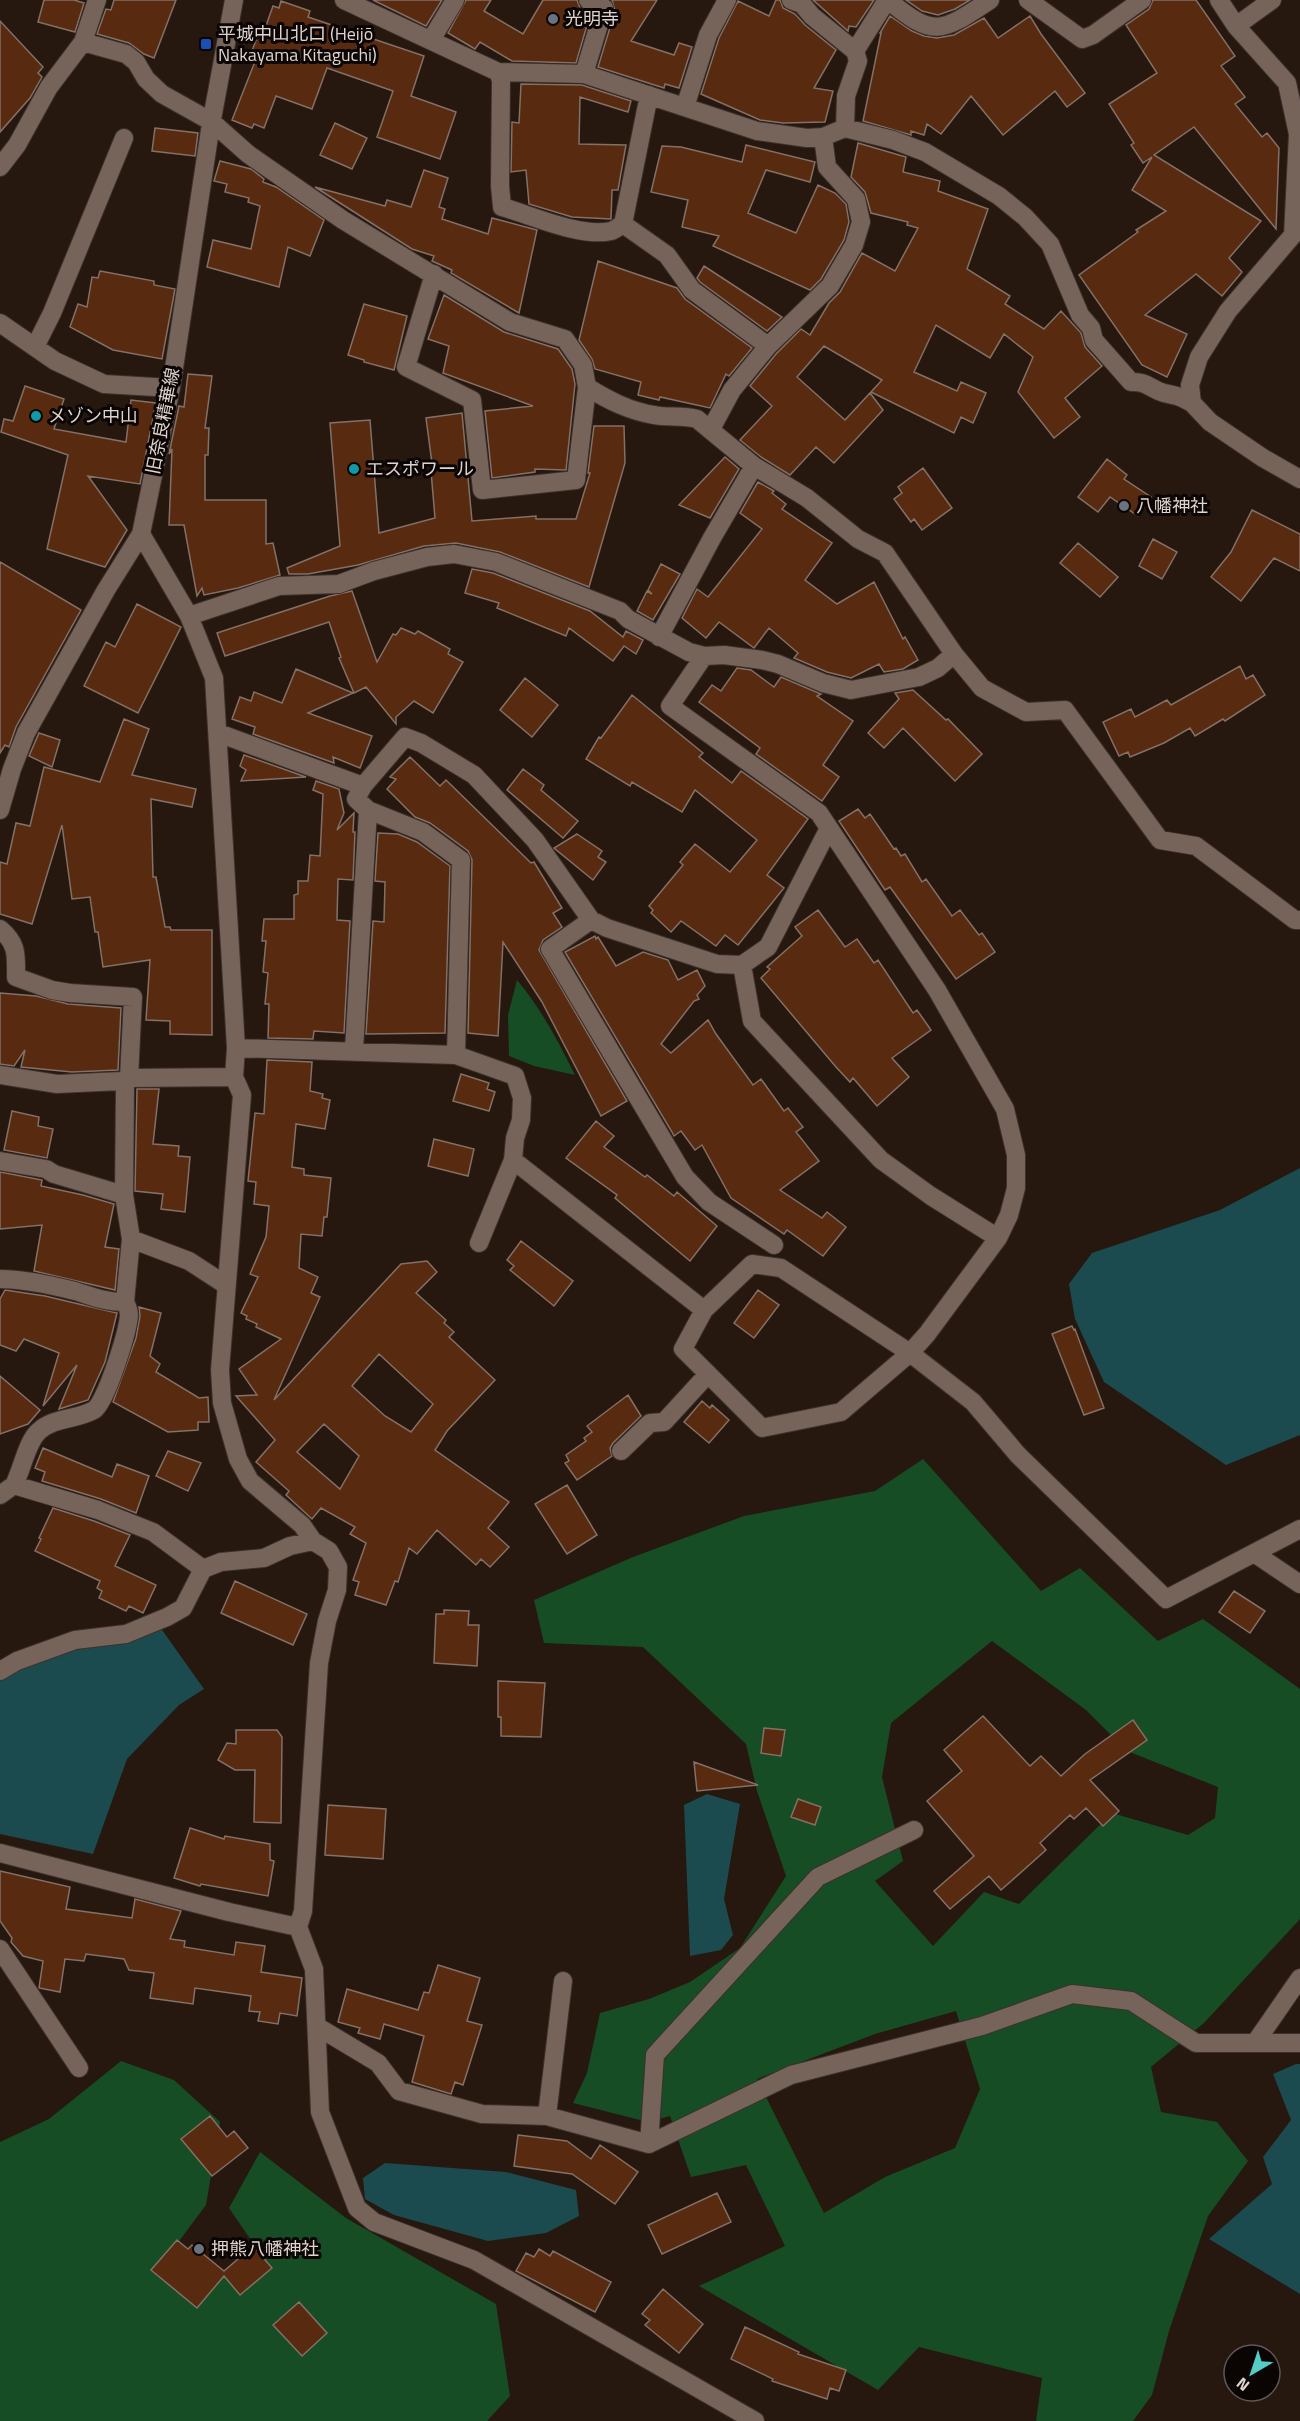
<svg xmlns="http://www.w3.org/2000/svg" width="1300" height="2421" viewBox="0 0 1300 2421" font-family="'Titillium Web','Noto Sans JP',sans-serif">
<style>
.green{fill:#164d24;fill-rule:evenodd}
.water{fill:#1b4b4e}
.building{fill:#582a10;stroke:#837066;stroke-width:1.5;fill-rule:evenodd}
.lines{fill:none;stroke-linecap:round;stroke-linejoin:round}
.minor-casing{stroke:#3c312e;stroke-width:20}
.minor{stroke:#76645a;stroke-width:18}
.worship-dot{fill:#6b7280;stroke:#0a0503;stroke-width:2}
.transit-dot{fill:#1a4fb4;stroke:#0a0503;stroke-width:2}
.culture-dot{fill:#0f9aa8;stroke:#0a0503;stroke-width:2}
.labels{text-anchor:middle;stroke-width:6;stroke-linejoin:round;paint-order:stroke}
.poi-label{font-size:18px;fill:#ded3ce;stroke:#0a0503;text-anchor:start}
.street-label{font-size:18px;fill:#ded3ce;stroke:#0a0503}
</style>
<rect width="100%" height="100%" fill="#26170f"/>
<path class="green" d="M517,980C542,1010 558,1041 575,1075L534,1066L509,1056L508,1015Z
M923,1459L1041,1591L1080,1568L1158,1641L1203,1619L1300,1689V1919L1204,2023L1151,2067L1161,2112L1217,2122L1248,2161L1208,2216L1169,2331L1152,2395L1133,2421H1036L1042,2378L919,2347L878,2390L699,2286L785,2246L746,2165L691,2177L670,2116L648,2122L573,2103L587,2073L600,2013L649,1999L690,1982L740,1948L786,1876L757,1791L746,1744L643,1647L544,1643L534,1600L633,1557L744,1516L875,1491ZM992,1641L1086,1710L1127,1751L1218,1787L1215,1818L1188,1835L1112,1813L1019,1904L984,1892L933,1946L875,1881L903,1861L882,1777L891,1723ZM956,2011L980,2089L955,2148L885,2177L824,2213L757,2079L875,2034Z
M121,2061L174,2080L220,2122L206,2205L168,2256L203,2293L257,2249L229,2208L260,2152L346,2218L496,2304L510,2396L487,2421H0V2142L49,2119Z"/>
<path class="water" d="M1300,1168V1435L1226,1465L1104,1382L1075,1319L1069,1284L1092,1253L1220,1210Z
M160,1627L204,1689L179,1705L127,1759L93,1854L0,1834V1677L21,1659Z
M707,1794L740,1804L724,1899L733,1935L721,1950L690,1956L684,1805Z
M1296,2064H1300V2294L1209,2239L1272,2184L1263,2157L1291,2120L1273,2074Z
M385,2163L506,2172L576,2190L579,2216L546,2233L488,2241L394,2215L365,2199L363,2178Z"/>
<path class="building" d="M44,0H74L84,3L75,32L38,22Z
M114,0H176L154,58L144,54L129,43L97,34L106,9L111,10Z
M373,0H442L426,26Z
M466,0H491L484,11L523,34L543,0H577L580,8L590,15L576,63L512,61L480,42L475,49L470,46L448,33Z
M612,0H657L631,41L674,55L679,43L692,47L679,88L665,84L664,88L598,67L615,11Z
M776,0H780L783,8L795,14L805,25L836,50L814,88L833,91L825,122L783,123L760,120L701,94L719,38L738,1L769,16Z
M813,0H874L856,27L849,26L848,31Z
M906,0H970L955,9L938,15L922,11Z
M1153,0H1196L1235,56L1221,66L1245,97L1235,104L1262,137L1267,133L1279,148L1276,229L1194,127L1154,155L1261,221L1229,258L1242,272L1222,296L1196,274L1145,315L1187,334L1167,377L1142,365L1079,275L1138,232L1136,230L1166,211L1132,190L1152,157L1143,163L1131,145L1134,143L1109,104L1157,73L1126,25L1149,9Z
M281,1L310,11L308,17L424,56L411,96L456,112L440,159L377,137L393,91L327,68L312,109L276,96L264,128L254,124L252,128L232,120L256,59L250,56L258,35L262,37L273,6L279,8Z
M890,16L912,31L924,36L937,38L954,35L984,18L998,38L1030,16L1041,34L1085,93L1067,107L1055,91L1003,135L971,96L941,134L927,124L924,135L911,131V135L863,121L881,33H880Z
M0,21L43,67L38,73L42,77L30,98L0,132Z
M521,84L582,85L631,101L628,112L580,97L579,144L626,145L618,190H612L611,219L572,217L529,204L526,170L511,172L512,122L519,123Z
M335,123L367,138L352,169L320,155Z
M155,128L198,133L195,156L152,151Z
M858,143L906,157L903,172L940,181L938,191L988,209L967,269L1010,296L1005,304L1044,329L1061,311L1081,333L1085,347L1102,366L1065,398L1080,417L1054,438L1018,392L1033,357L1004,334L990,358L936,325L914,372L957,391L961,382L986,393L973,423L961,417L954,433L871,392L882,380L824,346L797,377L845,420L870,393L883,410L834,463L816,447L790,475L761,457L740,440L772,406L750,386L776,354L801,329L810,335L829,303L840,292L862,253L895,271L918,228L907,225L908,222L871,213L865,192L851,177Z
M746,145L815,162L810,182L766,170L748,213L796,233L818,185L835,193L846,204L849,222L844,240L821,279L810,290L713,246L719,236L682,227L688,200L651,192L662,146L681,147L742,162Z
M220,161L251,169L264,179L263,182L276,187L324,220L310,256L288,247L279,287L207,267L213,240L251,249L260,206L248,202L249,198L225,192L227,184L214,181Z
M424,170L448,178L439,207L445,209L442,219L488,234L492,218L537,230L519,313L451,273L452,270L432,261L434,256L412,249L315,187L385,206L387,200L411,207Z
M598,261L677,288L685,299L752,348L729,376L726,374L710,408L660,397L659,400L638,395L641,382L595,369L592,359L579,340Z
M704,266L782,317L767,331L700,282L697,278Z
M100,271L154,281V285L175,289L162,359L113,350L70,327L78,304L87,307L92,277L98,278Z
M444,295L504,332L558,349L572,369L575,384L566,470L535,469V472L492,478L485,411L533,406L443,373L449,346L428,339Z
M364,304L407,316L394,370L364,362V360L348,355Z
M188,374L212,376L205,428H209L208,455H205V500H266V544L273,543L280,575L238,588L204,595L202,588L197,596L184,525H169L172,449L169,454L179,406L184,407Z
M25,386L64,399L54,429L126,442L131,400L156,403L140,484L88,476L127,530L105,567L47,549L68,455L1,432L4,419L13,421Z
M462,413L472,521L536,516V519H576L590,473H588L594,426H624L625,463L589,587L500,552L456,543L424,546L358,565L308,574H289L287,568L340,546L330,423L370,420L379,533L435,518L431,471H433L426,418Z
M725,457L739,469L710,518L679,505Z
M1107,459L1127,475L1124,479L1151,497L1138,516L1110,497L1098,512L1078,497Z
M923,468L952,508L922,530L914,519L911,522L894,499L902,493L898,487Z
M758,482L774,491L772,493L786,504L782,509L832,543L805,580L837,604L874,582L903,639L905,637L918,660L903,669L884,672L879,664L851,678L827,672L794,658L798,653L769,628L754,648L719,622L706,638L682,618L697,589L708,597L762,529L740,513Z
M1252,510L1300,534V571L1274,558L1241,601L1211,577L1231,552Z
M1153,539L1177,552L1162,579L1139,566Z
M1078,543L1118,577L1100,597L1060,563Z
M0,562L81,610L16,727L9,747L5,745L0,753Z
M661,564L680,574L653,620L637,611L647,591L652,594L648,590Z
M472,569L493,573L590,611L623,637L626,631L643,640L636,654L624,646L613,661L569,628L566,636L497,608L499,603L465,593Z
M352,591L377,662L393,634L396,635L401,628L415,634L418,631L450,649L448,654L463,662L433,713L414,701L396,717V724L366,687L354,693L339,658L341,657L329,622L225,656L217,633L330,596Z
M137,604L181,627L138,713L84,686L106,642L115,647Z
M1240,666L1246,679L1253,675L1265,695L1225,721L1223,719L1195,736L1190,728L1164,743L1130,757L1128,752L1119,756L1103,722L1131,709L1135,717L1167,700L1171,705Z
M737,668L751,670L774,687L781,677L821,694L817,696L853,721L823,765L839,777L822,801L756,754L760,748L699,702L712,685L721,691Z
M296,669L353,693L308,713L372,736L360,768L333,757L334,763L253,734L255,727L232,719L240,697L251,701L254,692L282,703Z
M525,678L558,705L532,737L500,710Z
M913,690L946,720L948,719L982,754L955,781L903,728L884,748L868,733L899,699L895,693Z
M632,695L703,753L699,757L732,783L741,771L808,819L767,875L784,888L738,945L725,935L716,946L681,921L671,932L651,913L653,910L649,906L683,865L680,862L695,844L730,872L757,840L695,790L682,812L632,782L630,786L586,759L599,737L601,738Z
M124,719L149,729L132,775L196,789L192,807L151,799L153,877H156L165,927H170L171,930H212V1035L170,1034V1021L146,1020L150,960L103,967L98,932H95L90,897L72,899L62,825L32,924L0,914V862L7,864L16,823L30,826L44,767L100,782Z
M39,733L60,740L52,767L29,756Z
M244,755L306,777L241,781L246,770L240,766Z
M410,757L440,786L446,780L531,863L534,862L562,908L553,913L562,927L543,940L539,950L627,1101L601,1116L542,1002L503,942L498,1036L468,1033L472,860L468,851L430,823L415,817L387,789L396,779L390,777Z
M523,769L544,785L541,790L578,821L563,838L507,790Z
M316,781L339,789L344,813L337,830L354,813L353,832H355L353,880L338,879L337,920L350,921L344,1033L314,1031L313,1039L268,1038L269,1004H265L268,973L263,972L266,941H262L264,919H294V895L298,894V881H308L310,855L320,856L323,794L313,790Z
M858,809L865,818L870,814L894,849L896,848L901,856L905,854L922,882L926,879L952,916L960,910L979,935L982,933L995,952L956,979L890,887L885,890L839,821Z
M378,833L398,834L417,842L450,866L445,1033L366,1034L373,921L384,922L385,882L375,881Z
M577,834L602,851L598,857L606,862L593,880L554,848Z
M818,910L845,947L857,939L874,963L878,960L913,1013L917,1010L931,1030L892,1058L909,1077L877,1106L853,1078L850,1082L836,1067L761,978L770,969L767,967L802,936L795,927Z
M595,936L596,939L598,937L616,966L643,952L668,960L678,980L697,970L705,986L697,995L699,999L694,1001L661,1044L671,1053L708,1020L716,1034L753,1085L761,1079L784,1111L788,1108L803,1127L796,1132L819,1161L780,1190L822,1218L827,1212L846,1227L823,1256L787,1230L784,1234L731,1198L702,1145L695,1150L681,1131L674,1136L672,1132L565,952Z
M0,993L36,996L68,1004L121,1008L118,1070L72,1072L21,1067L25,1050L14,1066L0,1064Z
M267,1060L312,1062L310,1091L323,1094L322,1098L330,1100L325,1129L296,1124L292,1167L304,1169V1175L331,1178L327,1217H324L322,1236L301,1234L299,1268L318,1277L311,1293L320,1297L274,1400L401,1264L427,1261L437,1272L416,1293L446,1320L444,1323L454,1332L449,1337L495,1380L447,1431L435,1450L509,1502L488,1528L509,1547L490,1567L481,1559L476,1565L437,1530L417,1554L409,1548L398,1582L395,1581L386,1605L355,1595L359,1582L353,1580L366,1543L350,1534L355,1527L321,1508L312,1519L286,1495L289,1491L256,1462L275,1440L236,1396L257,1395L239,1369L281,1339L256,1327L257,1324L246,1319L247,1316L241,1313L258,1277L250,1274L266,1237L269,1206L254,1204L256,1182L248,1181L255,1113L264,1114ZM379,1354L433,1404L411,1432L385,1416L352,1386ZM324,1424L359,1456L340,1489L297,1452Z
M461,1074L489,1083L487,1089L495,1092L489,1111L453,1101Z
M137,1089H159L153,1144L179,1146L178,1156L190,1157L185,1212L161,1209L163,1194L135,1191Z
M12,1111L39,1117L38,1126L53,1129L47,1158L4,1150Z
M596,1121L614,1136L604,1147L645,1177L647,1175L674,1196L677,1192L717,1226L690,1261L615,1198L617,1195L566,1158Z
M434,1139L474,1149L468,1176L428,1166Z
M0,1172L42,1180L41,1186L83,1195L114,1204L105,1247L119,1249L115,1290L34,1271L42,1225L0,1229Z
M521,1241L573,1281L554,1306L510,1270L514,1266L507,1260Z
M5,1290L45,1296L117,1313L105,1362L88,1400L59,1409L77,1365L43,1406L59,1353L24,1339L16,1351L0,1345V1299Z
M758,1290L779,1305L754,1338L734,1323Z
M139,1307L161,1313L150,1356L160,1364L156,1372L199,1398L208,1397L209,1422H198V1430L168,1432L113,1402L136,1338L140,1316Z
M1072,1326L1074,1330L1075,1329L1104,1408L1084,1415L1052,1334Z
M0,1376L40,1410L28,1424L0,1434Z
M628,1395L641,1416L613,1443L610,1448L612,1456L577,1480L565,1463L569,1461L566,1455L586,1441L584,1438L592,1432L587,1426Z
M702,1401L710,1408L712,1405L729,1420L709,1443L684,1422Z
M43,1448L112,1477L117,1464L149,1476L136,1513L101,1499L42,1481L45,1472L35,1468Z
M168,1451L201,1463L188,1491L156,1476Z
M567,1485L597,1535L567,1554L535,1504Z
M53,1508L94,1521L130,1535L115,1566L156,1585L143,1613L129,1606L126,1611L99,1598L102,1591L97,1588L100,1581L35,1551L41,1539L39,1538Z
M235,1581L307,1614L293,1645L221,1613Z
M1234,1591L1265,1611L1250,1633L1219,1612Z
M444,1610L469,1611L468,1625H479L477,1666L434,1663L436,1614H444Z
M498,1681L545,1683L541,1737L501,1736V1717H498Z
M983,1716L1030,1766L1041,1756L1061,1776L1085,1754L1133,1720L1147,1740L1090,1780L1119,1811L1103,1826L1086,1808L1074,1819L1070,1815L1040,1843L1046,1850L1001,1890L989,1876L950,1909L934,1891L974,1856L927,1801L962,1771L944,1750Z
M764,1728L785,1730L781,1756L761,1753Z
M236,1730H277L282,1737L281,1823L254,1822L255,1770H235L218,1760L227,1743L236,1744Z
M694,1762L758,1785L697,1791Z
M798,1799L821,1807L815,1825L791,1817Z
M328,1805L386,1809L383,1859L325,1855Z
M190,1828L224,1839L225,1836L270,1844V1860L274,1861L268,1896L201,1884L200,1886L174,1878Z
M0,1871L70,1887L66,1909L132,1918L135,1899L181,1911L170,1939L185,1941L184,1947L234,1955L236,1942L265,1946L261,1972L302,1978L297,2016L280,2013L278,2024L258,2021L260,2012L249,2011L251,1996L195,1988L193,2004L150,1998L154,1973L129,1970L124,1959L86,1954L84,1961L65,1959L60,1992L39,1988L43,1961L23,1956L11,1942L12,1938L0,1921Z
M438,1965L480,1978L467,2021L482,2025L463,2085L455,2082L451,2094L412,2082L424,2036L384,2024L380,2039L358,2033L360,2028L338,2022L347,1989L418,2010L424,1992L429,1993Z
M210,2116L227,2137L234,2131L248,2148L212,2176L181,2139Z
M518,2135L567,2141L591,2159L600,2145L638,2172L615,2204L572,2174L514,2166Z
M717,2193L731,2222L662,2254L648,2225Z
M177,2240L188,2249L192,2245L224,2271L253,2246L272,2268L240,2295L224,2276L197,2308L151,2270Z
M539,2249L550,2256L553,2251L611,2282L595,2312L516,2271L526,2253L534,2257Z
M663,2289L703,2324L679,2353L645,2325L650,2320L642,2314Z
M299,2302L327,2333L302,2356L273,2325Z
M745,2327L799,2352L798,2354L846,2370L839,2391L830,2388L827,2399L772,2381L773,2379L731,2359Z"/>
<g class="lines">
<defs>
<path id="minor" d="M344,0L498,72L584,74L757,131L807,138L823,137L845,128L893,140L925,152L999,196L1025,217L1050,244L1080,315L1091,328L1094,340L1131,382C1147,381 1150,389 1164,393C1178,396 1179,396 1192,403
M791,0L802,4L812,16L855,51
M888,0C934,39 942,32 990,0
M1028,0L1082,39L1093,35L1142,0
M1219,0L1236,26L1287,83L1298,134L1293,235L1228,311L1199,357L1190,385L1192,403L1210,422L1263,458L1300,479
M1236,26L1272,0
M431,40L455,0
M83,42L126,54L136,62L146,79L162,94L212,122L248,154L343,220L510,322L565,339L583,365L587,387C608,400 629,411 654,415C668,418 682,415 697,419L754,466L807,498L858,539L885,553L954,654L982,688L1026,712L1065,710L1160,840L1196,846L1295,920H1300
M498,72L501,80L500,186L502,207C531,215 581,238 611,231C615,230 619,226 623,224L667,255L692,290L768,346
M584,74L604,8L592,4L588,0
M685,107L708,35L727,0
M845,128L846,96L858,61L855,51L887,0
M0,167L17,145L49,87L83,42L97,0
M623,224L649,95
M434,274L406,367L472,400L482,490L576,480L587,387
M0,323L55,361L104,384L171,388
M35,347L52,313L124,138
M711,429L732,390L768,346L830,286L854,245L861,222L856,199L827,167L823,137
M141,534L189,616L214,678L236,1048L234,1077L242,1095L220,1370L222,1403L238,1459L250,1481L302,1525L313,1541L329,1551L338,1567L337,1590L327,1621L319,1663L303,1911L298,1927L314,1969L320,2112L357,2208L374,2222L474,2260L755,2421
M189,616L279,586L339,584L374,571L427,557L454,554L496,562L620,611L628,619L689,652L704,656L724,655L762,660L778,664L823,683L851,690L919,677L938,668L954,654
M659,637L712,538L754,466
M218,733L363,786
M0,810L12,769L26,733L106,590L141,534L171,388L210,130L234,0
M368,810L423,832L461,860L456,1055
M591,920L550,949L685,1177L709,1202L774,1245
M0,929C18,944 16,955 16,977L52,990L70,993L133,997L129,1078L125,1085L124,1195L131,1239L125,1302C108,1303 91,1296 75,1291C51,1285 25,1279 0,1279
M742,965L752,1021L881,1160L931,1196L998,1238
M236,1048L456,1055L515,1076L522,1098L521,1120L515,1138L513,1160L479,1243
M354,1050L368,810L356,799L363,786L405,737L421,743L474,775L535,840L591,920L607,928L717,964L742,965L768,947L828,830
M0,1075L57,1084L122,1081L129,1078L234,1077
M513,1160L704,1310L683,1349L762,1428L841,1412L910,1353L927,1334L998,1238L1009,1215L1016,1188V1155L1005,1109L937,990L819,813L670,706L704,656
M0,1161L46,1169L54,1174L124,1195
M131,1239L189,1261L226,1285
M704,1310L752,1264L781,1268L910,1353L973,1402L1018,1455L1166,1599L1300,1529
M621,1451L650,1423L664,1422L708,1374
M14,1485C22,1470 27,1441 39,1431C54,1417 77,1420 94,1410C106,1403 128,1331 129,1315C129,1311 127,1306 125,1302
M0,1495L14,1485L98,1510L153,1532L203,1569
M1254,1553L1300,1584
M0,1671L17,1661L75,1640L126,1634L167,1617L183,1608L203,1569L221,1562L264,1558L290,1546L313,1541
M0,1853L229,1912L298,1927
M0,1949L79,2068
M318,2027L378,2063L399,2091L482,2114L547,2116L649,2144L791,2075L982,2026L1072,1994L1131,2001L1196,2043H1300
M1255,2043L1300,1978
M547,2116L563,1981
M649,2144L655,2055L818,1877L914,1830"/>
</defs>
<use href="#minor" class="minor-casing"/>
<use href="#minor" class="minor"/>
</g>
<g class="worship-dot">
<circle cx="553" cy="19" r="6"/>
<circle cx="1124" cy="506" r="6"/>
<circle cx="199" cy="2249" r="6"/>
</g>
<rect class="transit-dot" x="200" y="38" width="12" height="12" rx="3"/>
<g class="culture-dot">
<circle cx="36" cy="416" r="6"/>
<circle cx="354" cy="469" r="6"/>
</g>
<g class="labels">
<g class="poi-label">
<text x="565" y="25">光明寺</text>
<text x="218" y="40">平城中山北口 (Heijō<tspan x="218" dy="21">Nakayama Kitaguchi)</tspan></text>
<text x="48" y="422">メゾン中山</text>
<text x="366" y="475">エスポワール</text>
<text x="1136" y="512">八幡神社</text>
<text x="211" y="2255">押熊八幡神社</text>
</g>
<g class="street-label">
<text transform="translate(163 421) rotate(-79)" y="6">旧奈良精華線</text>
</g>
</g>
<g transform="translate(1252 2373) rotate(219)"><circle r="28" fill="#0a0503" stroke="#5f5754" stroke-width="1.5"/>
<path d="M0-4.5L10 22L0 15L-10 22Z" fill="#54cdc7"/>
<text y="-9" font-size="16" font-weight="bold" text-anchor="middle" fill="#ded3ce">N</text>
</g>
</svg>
